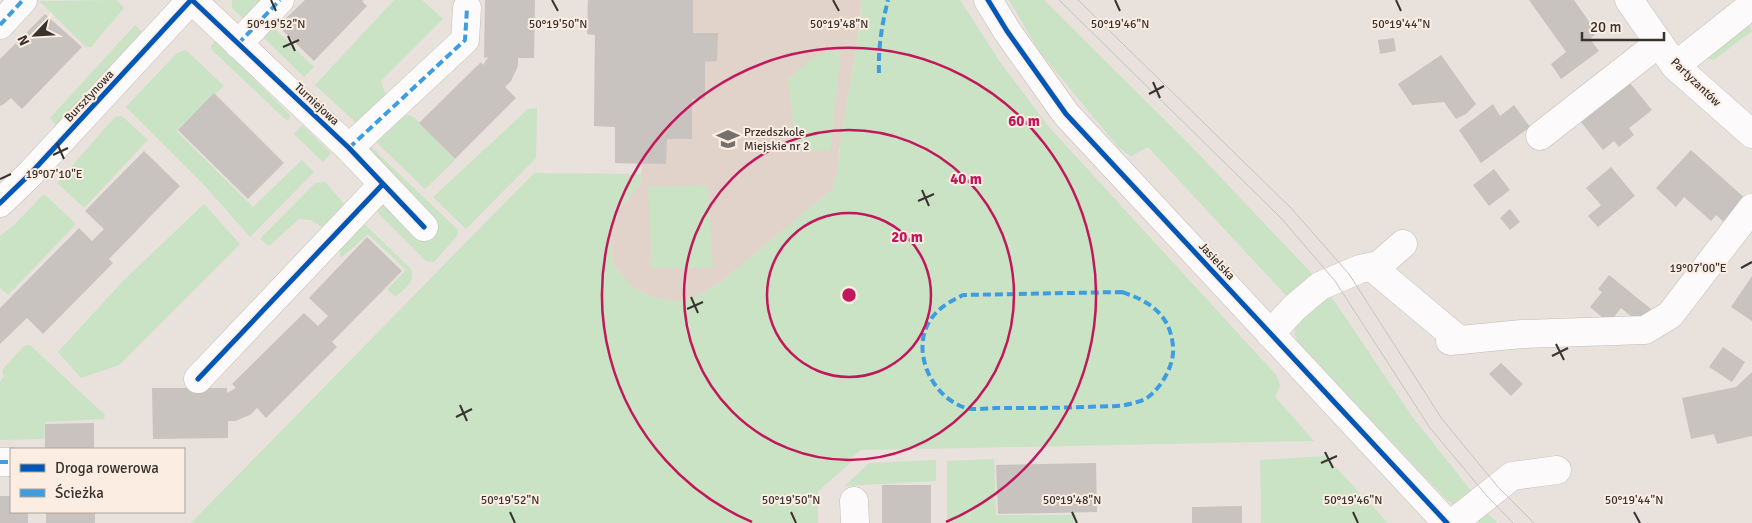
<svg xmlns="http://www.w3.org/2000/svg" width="1752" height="523" viewBox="0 0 1752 523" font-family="Signika,sans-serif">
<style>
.built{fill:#e2d3ca}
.green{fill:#cae3c4}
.building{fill:#c9c3bf}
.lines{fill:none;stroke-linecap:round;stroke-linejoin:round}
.minor-casing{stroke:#c3bdb9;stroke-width:29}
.minor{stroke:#fcfafa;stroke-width:28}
.tram{stroke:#c7c5c3;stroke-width:1}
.quiet{stroke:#3e9de1;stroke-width:4;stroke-dasharray:8 4;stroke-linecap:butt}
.cycleway-casing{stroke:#fcede3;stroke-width:8}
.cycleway{stroke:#0057b8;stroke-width:5}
.ticks{fill:none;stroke:#393330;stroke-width:2}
.ring{fill:none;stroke:#c2185b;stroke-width:2.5}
.labels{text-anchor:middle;stroke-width:4;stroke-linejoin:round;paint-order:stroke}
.street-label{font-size:12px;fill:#393330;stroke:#fcede3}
.poi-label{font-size:12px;fill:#393330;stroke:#fcede3;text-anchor:start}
.ticks-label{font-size:12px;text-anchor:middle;fill:#393330;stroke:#fcede3;stroke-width:4;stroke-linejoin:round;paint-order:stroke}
.centre{fill:#c2185b;stroke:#fcede3;stroke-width:2.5}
.ring-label{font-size:15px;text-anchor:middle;font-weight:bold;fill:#c2185b;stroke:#fcede3;stroke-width:4;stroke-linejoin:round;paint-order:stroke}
</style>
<rect width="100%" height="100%" fill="#e8e1dc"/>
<path class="built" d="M588,0H862L857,44L839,152L837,177L833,189L722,281L696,297L676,302L652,297L632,287L614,266L610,238L614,216L629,197L640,185L642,164L615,163V127L594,126L595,35L587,34Z"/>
<path class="green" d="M117,0L124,8L91,47H86L39,1Z
M232,0H269L246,21L232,8Z
M394,0H422L443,19L381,81L387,100L364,130L315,85Z
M862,0H960L1000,62L1049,127L1277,376L1280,386L1275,397L1314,441L861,450L850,459L854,460L818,491V523H191L534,173L642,174L640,185L629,197L614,216L610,238L614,266L632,287L652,297L676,302L696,297L722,281L833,189C839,170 839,150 842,131C849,88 859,44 862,0Z
M1009,0H1044L1190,145L1316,278L1293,303L1148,147L1131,156L1119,148L1039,51Z
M270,24L314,67L304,77L260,34Z
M1749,24L1752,31L1714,60L1706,58Z
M135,25L142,32L56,125L50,118Z
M216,41L291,116L287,121L212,50L211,46Z
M186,50L224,86L176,131L253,207L302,160L314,172L250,237L205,186L126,107L177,53Z
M841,51L830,151L796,150L788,79L818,53Z
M537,108L536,158L466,229L433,197L528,109Z
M409,115L416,119L455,160L425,189L375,141L401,116Z
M122,116L148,140L84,208L57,183L115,117Z
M302,125L331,153L323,162L294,134Z
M370,146L458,230L457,236L434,262L426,261L374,209L363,156Z
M325,182L349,209L325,229L311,220L299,219L269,246L260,239L315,183Z
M708,185L713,268H652L648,187Z
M44,194L76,224L8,295L0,288V236L14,225Z
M204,204L240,244L119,365L81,378L58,352L123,281Z
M359,219L411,269C416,282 404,289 395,297L387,289L406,270L368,234L341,258L338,244Z
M1331,296L1411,415L1475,496L1463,504L1453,505L1443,496L1298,343L1294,333L1297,322Z
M30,345L105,415L104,419L45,422L44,439L0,440V381L4,377L2,370L24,346Z
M1325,456L1388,523H1261L1260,460Z
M994,459L996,515H1076V523H947V461Z
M936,460V481L845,486L869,463Z
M1486,512L1498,523H1479L1478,517Z"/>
<path class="building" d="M305,0H364L362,1L367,6L314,61L278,26Z
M485,0H535L534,58H518V66L511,81L505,87L516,98L455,159L419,123L481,62L483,65L488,57L484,58Z
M588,0H693V33H718L717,61L705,62V99H692V139H667L666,164L615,163V127L594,126L595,35L587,34Z
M1529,0H1574L1597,33L1590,39L1599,51L1561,79L1551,64L1566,52Z
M45,14L82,47L22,109L11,98L4,104L0,106V59Z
M1394,38L1396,51L1380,54L1378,40Z
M1441,55L1476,104L1466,114L1456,119L1444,102L1412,105L1398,84Z
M1630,83L1652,110L1629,128L1634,135L1619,147L1614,141L1603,150L1581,122Z
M214,93L284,163L248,199L178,130Z
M1493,104L1500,116L1514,105L1530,127L1481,163L1459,130Z
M1691,150L1748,201L1726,224L1716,215L1711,221L1684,197L1676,207L1656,188Z
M144,151L180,186L109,259L113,263L43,334L27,318L0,344V308L79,228L92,241L104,229L85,211Z
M1611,167L1635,196L1598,227L1588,216L1601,205L1586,188Z
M1494,169L1510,190L1489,206L1473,185Z
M1510,209L1520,222L1510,230L1500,218Z
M367,237L402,271L332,342L337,347L266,418L257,408L250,415L235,421H228V438L153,439L152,388H227V393L236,388L232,384L304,313L318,326L328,316L309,298Z
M1609,275L1651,309L1639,323L1621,308L1609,323L1590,307L1602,292L1598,289Z
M1752,276V321L1731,307Z
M1723,347L1745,362L1732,382L1709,367Z
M1501,363L1523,384L1511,396L1489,374Z
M1752,372V436L1717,444L1714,434L1691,439L1682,398L1736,387Z
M94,423V449H45V424Z
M1096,463L1097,512L998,514L996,465Z
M882,485H931V523H882Z
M0,496H11V512H28V523H0Z
M1242,506V523H1192V507Z
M46,512H95V523H46Z"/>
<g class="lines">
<defs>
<path id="minor" d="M192,0L349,148L424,227
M988,0L1007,31L1066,114L1447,523
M1629,0L1675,66L1752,134
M0,25L23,0
M238,44L280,0
M1675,66L1752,5
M1540,136L1659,43
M349,148L465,40L467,8
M0,203L31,173L191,0
M1372,267L1459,340
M1270,334L1294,308L1320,286L1360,269L1379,265L1403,244
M1450,341L1522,334L1645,330L1670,315L1752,208
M198,379L383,184
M0,462H11
M854,501L855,523
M1453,523L1512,476L1557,470"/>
</defs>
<use href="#minor" class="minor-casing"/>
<use href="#minor" class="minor"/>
<path class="tram" d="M1059,0L1281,218L1335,281L1430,428L1487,496L1513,523
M1078,0L1291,208L1349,274L1442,419L1498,487L1534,523"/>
<path class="quiet" d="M0,25L23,0
M238,44L280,0
M879,73C878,48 882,24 888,0
M349,148L465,40L467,8
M1122,292C1149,301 1170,314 1173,346C1175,364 1162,387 1147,398C1142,401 1131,404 1125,405C1113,407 1100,406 1088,407C1057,408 1027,408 997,408C987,408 972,411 963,407C928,394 908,343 935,314C943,305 953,300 963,295Z
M0,462H11"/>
<defs>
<path id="cycleway" d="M192,0L349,148L424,227
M988,0L1007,31L1066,114L1447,523
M0,203L31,173L191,0
M198,379L383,184"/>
</defs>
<use href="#cycleway" class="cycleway-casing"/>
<use href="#cycleway" class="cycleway"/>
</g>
<path class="ticks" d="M271,0L276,11M552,0L558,11M833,0L839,11M1115,0L1120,11M1396,0L1401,11M288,36L295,51M283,47L299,40M1153,82L1160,98M1149,94L1164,86M57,143L64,159M53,155L68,148M0,179L11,174M922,190L929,206M918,201L934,194M1741,268L1752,262M691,297L698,313M687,309L703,302M1556,344L1564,360M1552,356L1568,348M460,405L467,421M456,417L472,409M1325,452L1333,468M1321,463L1337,456M510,512L515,523M791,512L796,523M1072,512L1077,523M1353,512L1358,523M1634,512L1640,523"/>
<g class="ring">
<circle cx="849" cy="295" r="82"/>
<circle cx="849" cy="295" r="165"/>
<path d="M752 522A247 247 0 1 1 946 522"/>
</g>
<defs>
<symbol id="school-bare" viewBox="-9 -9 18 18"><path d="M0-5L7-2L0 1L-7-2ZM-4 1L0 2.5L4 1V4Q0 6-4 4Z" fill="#76706c" stroke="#fcede3" stroke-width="2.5" paint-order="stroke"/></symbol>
</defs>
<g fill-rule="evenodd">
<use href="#school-bare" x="712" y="123" width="32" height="32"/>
</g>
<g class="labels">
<g class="street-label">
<text transform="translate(1696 82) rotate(44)" y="4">Partyzantów</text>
<text transform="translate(89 96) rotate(-47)" y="4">Bursztynowa</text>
<text transform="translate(317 104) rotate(43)" y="4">Turniejowa</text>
<text transform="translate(1217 261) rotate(47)" y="4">Jasielska</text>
</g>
<g class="poi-label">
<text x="744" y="136">Przedszkole<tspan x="744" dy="14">Miejskie nr 2</tspan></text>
</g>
</g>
<g class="ticks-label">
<text x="276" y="28">50°19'52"N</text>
<text x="558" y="28">50°19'50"N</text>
<text x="839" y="28">50°19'48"N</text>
<text x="1120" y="28">50°19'46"N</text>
<text x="1401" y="28">50°19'44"N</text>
<text x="54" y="178">19°07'10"E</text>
<text x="1698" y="272">19°07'00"E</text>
<text x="510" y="504">50°19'52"N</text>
<text x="791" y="504">50°19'50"N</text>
<text x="1072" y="504">50°19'48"N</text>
<text x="1353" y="504">50°19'46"N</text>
<text x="1634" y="504">50°19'44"N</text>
</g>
<circle cx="849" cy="295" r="8" class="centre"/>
<g class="ring-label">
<text x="1024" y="126">60 m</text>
<text x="966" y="184">40 m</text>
<text x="907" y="242">20 m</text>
</g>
<rect x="10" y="448" width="175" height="65" fill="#fcede3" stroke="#aea39b"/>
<rect x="20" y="464" width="25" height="8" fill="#0057b8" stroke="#aea39b"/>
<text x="55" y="473" font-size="15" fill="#393330">Droga rowerowa</text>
<rect x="20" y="489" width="25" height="8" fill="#3e9de1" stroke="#aea39b"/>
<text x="55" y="498" font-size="15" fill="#393330">Ścieżka</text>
<g transform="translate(35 35) rotate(245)" stroke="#fcede3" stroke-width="4" paint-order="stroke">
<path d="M0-4L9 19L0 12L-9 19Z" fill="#393330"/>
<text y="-8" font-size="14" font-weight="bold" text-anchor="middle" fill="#393330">N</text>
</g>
<path d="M1582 32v8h82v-8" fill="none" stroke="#393330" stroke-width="2.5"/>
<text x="1590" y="32" font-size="15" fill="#393330" stroke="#fcede3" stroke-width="4" paint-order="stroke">20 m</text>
</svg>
